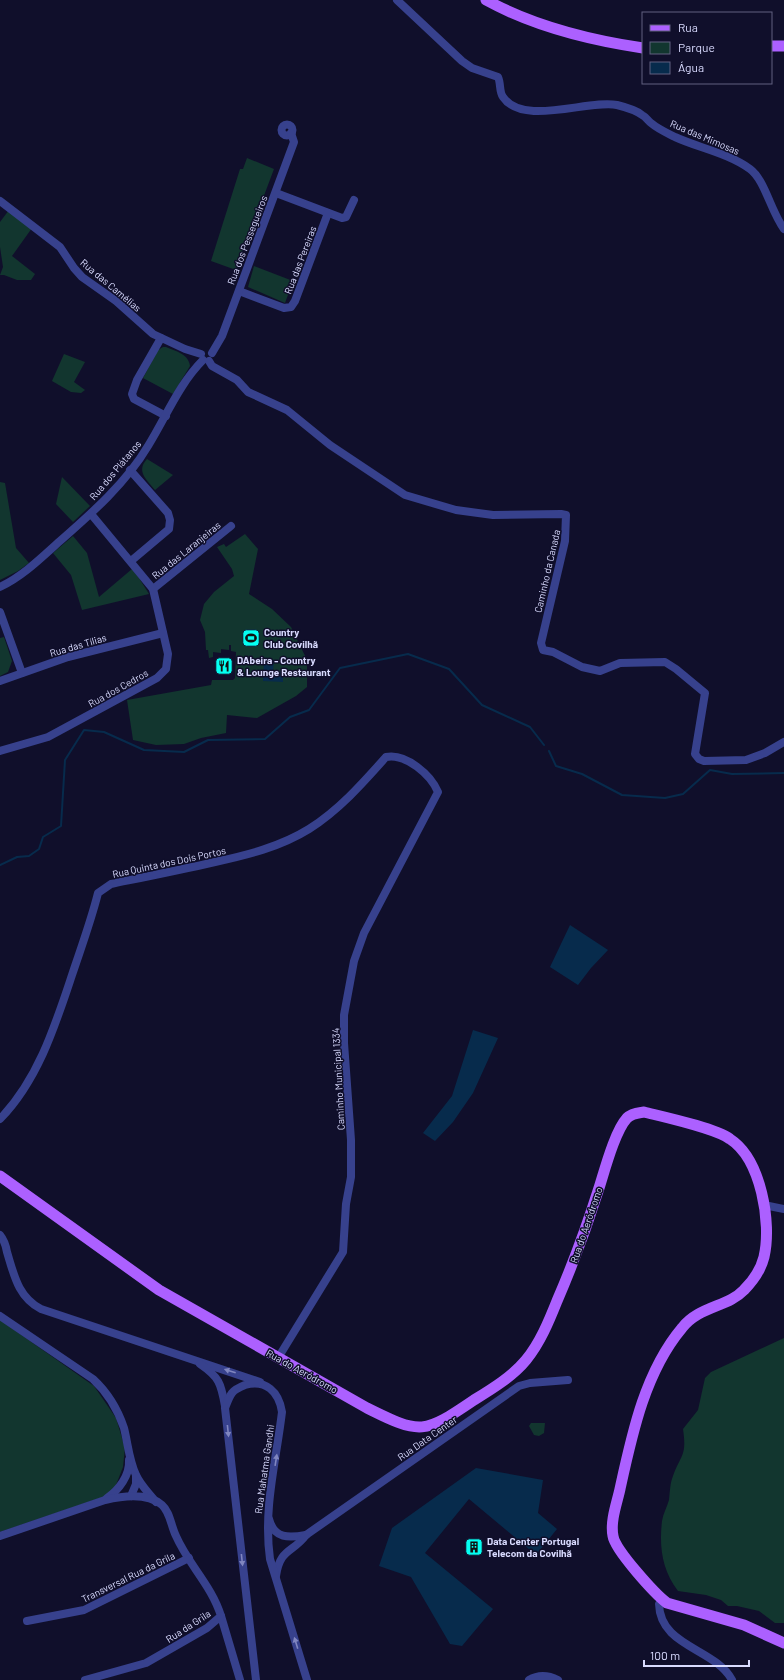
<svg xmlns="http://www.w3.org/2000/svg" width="784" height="1680" viewBox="0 0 784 1680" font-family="Barlow,sans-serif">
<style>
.green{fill:#12362f}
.water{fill:#072b4c}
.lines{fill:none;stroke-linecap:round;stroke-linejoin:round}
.stream{stroke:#072b4c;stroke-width:2}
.minor{stroke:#37418d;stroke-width:8}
.major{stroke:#ac60ff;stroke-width:11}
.oneway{fill:#8086c0}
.labels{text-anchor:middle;stroke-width:3;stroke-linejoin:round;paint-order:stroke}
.street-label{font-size:10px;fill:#d9dbff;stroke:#100f2b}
.poi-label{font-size:10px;font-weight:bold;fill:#d9dbff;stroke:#100f2b;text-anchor:start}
</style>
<rect width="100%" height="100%" fill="#100f2b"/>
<g class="green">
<path d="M 247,158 L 274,169 L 236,270 L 211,261 L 240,169 L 243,169 Z"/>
<path d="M 9,210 L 32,228 L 12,256 L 35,274 L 31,280 L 17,280 L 4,275 L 0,275 L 3,267 L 0,247 L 0,222 Z"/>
<path d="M 254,266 L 293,281 L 285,303 L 248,287 Z"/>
<path d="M 163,347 L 166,347 C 175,351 189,354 190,366 L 173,394 L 143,378 L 158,350 Z"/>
<path d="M 64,354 L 85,362 L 74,382 L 85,390 L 81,393 L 71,392 L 52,381 Z"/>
<path d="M 147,459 L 173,475 L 155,490 C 146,479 136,471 147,459 Z"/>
<path d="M 62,477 L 90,506 L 73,522 L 56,504 Z"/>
<path d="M 0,482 L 5,483 L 16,548 L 29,563 L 18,571 L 0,580 Z"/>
<path d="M 245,534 L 258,549 L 249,594 L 272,609 L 291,627 L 307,660 L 307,687 L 296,696 L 257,718 L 227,715 L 226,733 L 201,738 L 184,744 L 156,745 L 133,740 L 127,700 L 211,685 L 212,680 L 233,680 L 235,678 L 236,652 L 231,651 L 231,645 L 229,645 L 229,650 L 221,649 L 221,653 L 213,652 L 213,657 L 209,658 L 208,650 L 206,650 L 205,632 L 200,620 L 204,604 L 214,592 L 234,576 L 232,569 L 217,547 L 224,544 L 226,547 Z"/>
<path d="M 73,536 L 87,553 L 99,597 L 132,569 L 139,578 L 149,594 L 82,610 L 71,575 L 53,553 Z"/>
<path d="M 4,637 L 12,661 L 8,672 L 0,676 L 0,638 Z"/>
<path d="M 0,1320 L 94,1386 L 116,1418 L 125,1448 L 123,1467 L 116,1485 L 109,1495 L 0,1532 Z"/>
<path d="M 784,1338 L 784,1623 L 775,1623 L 759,1611 L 737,1606 L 728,1606 L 721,1600 L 706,1595 L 678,1591 C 662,1570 659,1547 662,1521 C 663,1514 667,1507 669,1500 C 670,1492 670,1483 673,1476 C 681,1454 687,1456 683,1429 L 698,1410 L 705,1378 L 711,1372 Z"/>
<path d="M 531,1423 L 545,1423 L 544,1433 L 539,1436 L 534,1435 L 529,1426 Z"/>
</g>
<g class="water">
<path d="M 264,660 L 274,660 L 273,671 L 283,672 L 283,682 L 263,681 Z"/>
<path d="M 570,925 L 608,950 L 591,968 L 578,985 L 550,967 Z"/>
<path d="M 473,1030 L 498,1038 L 473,1093 L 453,1122 L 435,1141 L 423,1133 L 452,1096 Z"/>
<path d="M 476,1468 L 543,1480 L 538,1513 L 557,1529 L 536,1555 L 469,1499 L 425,1553 L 493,1609 L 462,1646 L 450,1644 L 411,1577 L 379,1566 L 392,1528 Z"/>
</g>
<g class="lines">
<g class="stream">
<path d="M 549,751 L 556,766 L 582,774 L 622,795 L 665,798 L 683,794 L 710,770 L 732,774 L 784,773"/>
<path d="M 0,865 L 17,857 L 29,856 L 39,849 L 43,837 L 61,826 L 65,760 L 84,730 L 104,732 L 144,750 L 184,752 L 208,740 L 265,739 L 290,717 L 309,710 L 340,668 L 408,654 L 449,669 L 482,705 L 530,727 L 544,745"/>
</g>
<g class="minor">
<path d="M 397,0 L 462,61 L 472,68 L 498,77 C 501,83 499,92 503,97 C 523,127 589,99 617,105 C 625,107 636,110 642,115 C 646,117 648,121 651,123 C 658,129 667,133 675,137 C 699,148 728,153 750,169 C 765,180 771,212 784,229"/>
<circle cx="287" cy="130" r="5.5"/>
<path d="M 276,193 L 342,218 L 346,217 L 354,200"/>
<path d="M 0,201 L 60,247 L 74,268 L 82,277 L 116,301 L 153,334 L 185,349 L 201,354"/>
<path d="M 239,291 L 284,308 L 291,307 L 295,301 L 328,213"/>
<path d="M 161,338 L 137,380 L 132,394 L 134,399 L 166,416"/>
<path d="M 212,353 L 222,336 L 294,142 L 291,133"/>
<path d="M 209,361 L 212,366 L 237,380 L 248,392 L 287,410 L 330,445 L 405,495 L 456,510 L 493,515 L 561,514 L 566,515 L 565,541 L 541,643 L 543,650 L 553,652 L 582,667 L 600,671 L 620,663 L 665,662 L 676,669 L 705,693 L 695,754 L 699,759 L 704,761 L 746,760 L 765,753 L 784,742"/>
<path d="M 130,470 L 168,513 L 170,520 L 169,529 L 131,561"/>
<path d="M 0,587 C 23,576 41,558 60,541 C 92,513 126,483 148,446 C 166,417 179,384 203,360"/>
<path d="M 153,589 L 231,526"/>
<path d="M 0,612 L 22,673"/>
<path d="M 0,681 L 68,657 L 163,633"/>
<path d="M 0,751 L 48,737 L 157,678 L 166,669 L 168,654 L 153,589 L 91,514"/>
<path d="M 0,1119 C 38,1080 55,1026 72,975 C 81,948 91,921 98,893 L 111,884 C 145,877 180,870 215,862 C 247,855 280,847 309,829 C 339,810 362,784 386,757 C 406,753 431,775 438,792 L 364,933 L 354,961 L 344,1015 L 344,1043 L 351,1140 L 351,1177 L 346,1204 L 343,1252 L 278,1358"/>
<path d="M 764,1205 L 784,1209"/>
<path d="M 0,1235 C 4,1240 6,1246 7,1252 C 14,1275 18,1297 41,1309 L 260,1382"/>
<path d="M 0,1316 L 93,1379 C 107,1392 118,1410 124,1428 C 128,1444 129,1460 136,1475 C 141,1486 149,1493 156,1502"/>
<path d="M 200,1364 C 219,1377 221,1383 225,1406"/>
<path d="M 131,1496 L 136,1484 L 136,1476"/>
<path d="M 107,1498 C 119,1490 130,1475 129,1460"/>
<path d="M 269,1519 C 274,1539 289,1538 306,1535"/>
<path d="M 0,1536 L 105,1500 C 122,1496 147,1492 162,1505 C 170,1512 171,1526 176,1536 C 188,1564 212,1586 221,1616 L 207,1628 L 146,1663 L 85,1680"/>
<path d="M 276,1576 C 280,1548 293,1553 306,1535 L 519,1386 L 530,1383 L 568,1380"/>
<path d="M 663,1599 L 659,1604 C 660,1647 715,1648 732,1680"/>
<path d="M 221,1616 L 240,1680"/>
<path d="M 27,1621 L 84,1610 L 189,1558"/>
<path d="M 256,1680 L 225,1408 C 227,1403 229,1397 232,1393 C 235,1389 240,1387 245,1385 C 266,1379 279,1392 282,1412 C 276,1462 263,1509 270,1559 L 307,1680"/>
<path d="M 529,1680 C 539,1674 548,1675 558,1680"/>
</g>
<g class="major">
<path d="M 486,0 C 535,27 589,40 643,48"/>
<path d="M 771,46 L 784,46"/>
<path d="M 0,1176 L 159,1290 L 367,1408 C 421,1435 424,1434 474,1400 C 492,1389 513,1376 526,1360 C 540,1343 549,1321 557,1301 C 573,1264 587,1226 599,1188 C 605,1169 615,1131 627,1118 C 632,1113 638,1113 644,1112 C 664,1117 715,1128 730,1139 C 761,1159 772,1223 764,1257 C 761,1269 753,1281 744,1290 C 728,1307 699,1306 682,1328 C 645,1372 632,1434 620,1489 C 617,1503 610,1521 613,1536 C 615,1550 655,1594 667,1603 L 744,1625 L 784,1643"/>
</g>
</g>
<defs><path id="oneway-solid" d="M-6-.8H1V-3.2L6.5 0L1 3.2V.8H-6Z"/></defs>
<g class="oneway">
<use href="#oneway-solid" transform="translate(230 1371) rotate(-162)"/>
<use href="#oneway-solid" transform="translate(228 1431) rotate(84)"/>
<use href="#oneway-solid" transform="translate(276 1460) rotate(-81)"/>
<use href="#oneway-solid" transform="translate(242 1560) rotate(84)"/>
<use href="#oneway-solid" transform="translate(296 1643) rotate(-107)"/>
</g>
<defs>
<symbol id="stadium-square" viewBox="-11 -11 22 22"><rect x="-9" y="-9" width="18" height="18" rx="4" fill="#05fff2" stroke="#100f2b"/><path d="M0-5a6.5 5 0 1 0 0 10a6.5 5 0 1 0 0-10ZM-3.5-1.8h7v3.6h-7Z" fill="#111"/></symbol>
<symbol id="restaurant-square" viewBox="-11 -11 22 22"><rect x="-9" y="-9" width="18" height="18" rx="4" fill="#05fff2" stroke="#100f2b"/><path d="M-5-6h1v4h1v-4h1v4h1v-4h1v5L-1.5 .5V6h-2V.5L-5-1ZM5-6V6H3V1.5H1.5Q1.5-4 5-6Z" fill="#111"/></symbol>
<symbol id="building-square" viewBox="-11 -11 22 22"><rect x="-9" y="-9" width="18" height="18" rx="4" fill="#05fff2" stroke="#100f2b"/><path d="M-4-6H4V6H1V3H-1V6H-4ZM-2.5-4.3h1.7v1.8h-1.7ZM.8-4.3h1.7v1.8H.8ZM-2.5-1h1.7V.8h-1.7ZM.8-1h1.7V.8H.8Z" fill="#111"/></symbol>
</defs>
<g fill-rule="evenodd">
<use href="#stadium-square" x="241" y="628" width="20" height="20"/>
<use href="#restaurant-square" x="214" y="656" width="20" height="20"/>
<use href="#building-square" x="464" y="1537" width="20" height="20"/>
</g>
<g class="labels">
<g class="street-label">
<text transform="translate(705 137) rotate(23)" y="4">Rua das Mimosas</text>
<text transform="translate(247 240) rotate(-69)" y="4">Rua dos Pessegueiros</text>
<text transform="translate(300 260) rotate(-69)" y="4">Rua das Pereiras</text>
<text transform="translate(111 285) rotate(40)" y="4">Rua das Camélias</text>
<text transform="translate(115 470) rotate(-50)" y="4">Rua dos Plátanos</text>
<text transform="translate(186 550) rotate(-39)" y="4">Rua das Laranjeiras</text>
<text transform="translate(547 571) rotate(-77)" y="4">Caminho da Canada</text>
<text transform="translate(78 645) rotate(-16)" y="4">Rua das Tílias</text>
<text transform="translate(118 688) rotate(-29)" y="4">Rua dos Cedros</text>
<text transform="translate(169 862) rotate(-12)" y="4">Rua Quinta dos Dois Portos</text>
<text transform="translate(338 1079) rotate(-93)" y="4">Caminho Municipal 1334</text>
<text transform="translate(586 1225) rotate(-71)" y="4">Rua do Aeródromo</text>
<text transform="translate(302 1371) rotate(29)" y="4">Rua do Aeródromo</text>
<text transform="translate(427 1438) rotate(-35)" y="4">Rua Data Center</text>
<text transform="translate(264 1469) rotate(-82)" y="4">Rua Mahatma Gandhi</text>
<text transform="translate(128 1577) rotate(-26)" y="4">Transversal Rua da Grila</text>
<text transform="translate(188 1626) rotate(-33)" y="4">Rua da Grila</text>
</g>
<g class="poi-label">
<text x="264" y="636">Country<tspan x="264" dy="12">Club Covilhã</tspan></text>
<text x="237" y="664">DAbeira - Country<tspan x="237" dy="12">&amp; Lounge Restaurant</tspan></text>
<text x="487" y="1545">Data Center Portugal<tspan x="487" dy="12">Telecom da Covilhã</tspan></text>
</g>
</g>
<rect x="642" y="12" width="130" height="72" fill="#100f2b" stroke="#606180"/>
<rect x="650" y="25" width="20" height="6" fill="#ac60ff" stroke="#606180"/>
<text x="678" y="32" font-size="12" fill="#d9dbff">Rua</text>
<rect x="650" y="42" width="20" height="12" fill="#12362f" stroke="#606180"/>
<text x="678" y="52" font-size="12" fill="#d9dbff">Parque</text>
<rect x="650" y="62" width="20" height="12" fill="#072b4c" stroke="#606180"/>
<text x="678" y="72" font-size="12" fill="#d9dbff">Água</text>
<path d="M644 1660v6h105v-6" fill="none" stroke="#d9dbff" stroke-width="2"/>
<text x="650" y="1660" font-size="12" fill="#d9dbff" stroke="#100f2b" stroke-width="3" paint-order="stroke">100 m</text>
</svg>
